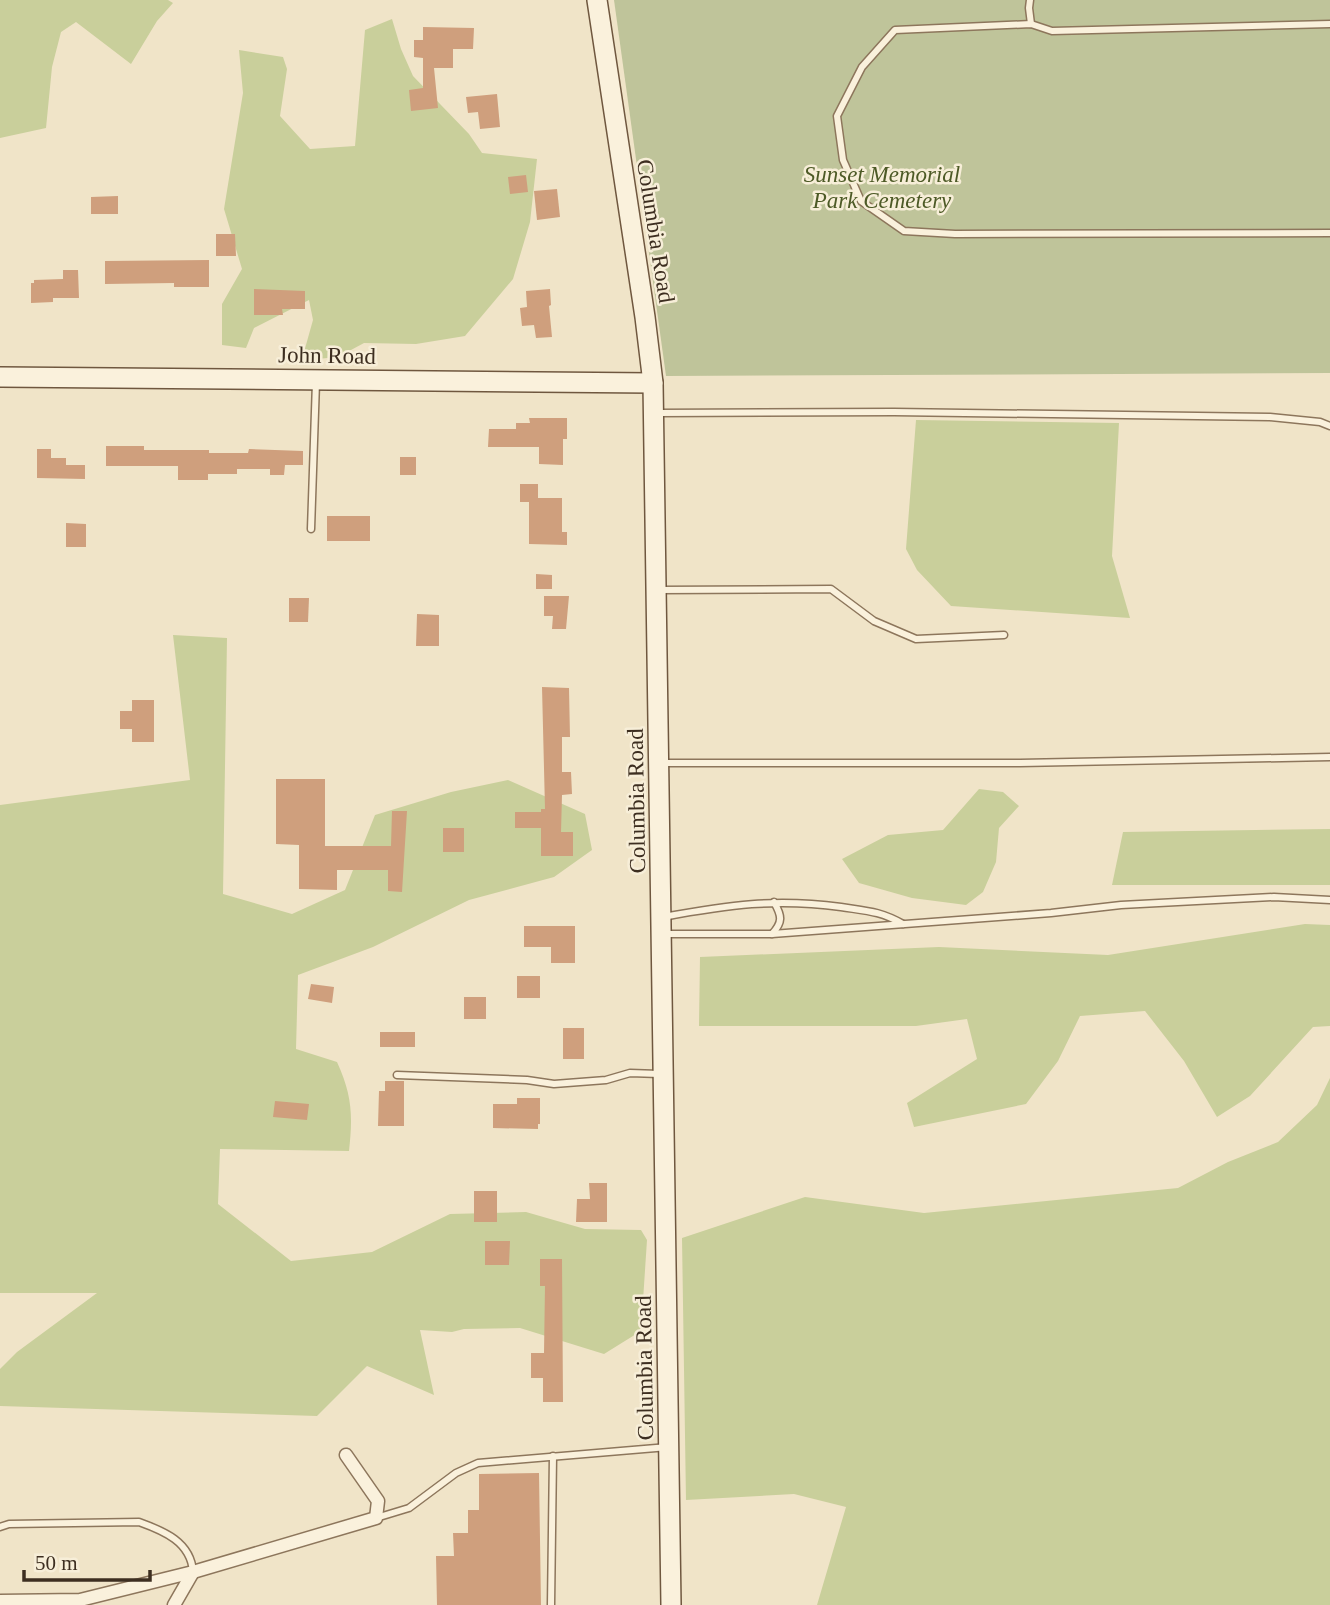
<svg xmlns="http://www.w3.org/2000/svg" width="1330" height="1605" viewBox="0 0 1330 1605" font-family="Georgia,serif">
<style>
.green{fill:#c9cf9b}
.cemetery{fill:#bfc49a}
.building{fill:#cf9f7d}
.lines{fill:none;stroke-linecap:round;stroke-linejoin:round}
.lane-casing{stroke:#8d765c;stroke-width:9}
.street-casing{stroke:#8d765c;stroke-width:15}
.secondary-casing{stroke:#6f573f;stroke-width:22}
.lane{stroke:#faf1dc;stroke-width:6}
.street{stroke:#faf1dc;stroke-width:12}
.secondary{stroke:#faf1dc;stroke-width:19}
.labels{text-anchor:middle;stroke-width:5;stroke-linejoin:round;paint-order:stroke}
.park-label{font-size:23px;font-style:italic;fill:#4d5a26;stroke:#f7eed8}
.street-label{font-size:23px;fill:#3d2e20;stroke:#f7eed8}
</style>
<rect width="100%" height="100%" fill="#f0e4c8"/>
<g class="green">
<path d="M 0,0 L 168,0 L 173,3 L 157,21 L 131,64 L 76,22 L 61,32 L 52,67 L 46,128 L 0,138 Z"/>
<path d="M 392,19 L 401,49 L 413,76 L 469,134 L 482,153 L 537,159 L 530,222 L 513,279 L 465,336 L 416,344 L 364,343 L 338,357 L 317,359 L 304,352 L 313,320 L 309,300 L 254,328 L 246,348 L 222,345 L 222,304 L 242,269 L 224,209 L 243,93 L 239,50 L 283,57 L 287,69 L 280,116 L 310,149 L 355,146 L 365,30 Z"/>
<path d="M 916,420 L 1119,423 L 1112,556 L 1130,618 L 951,606 L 917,570 L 906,549 Z"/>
<path d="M 173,635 L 227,638 L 223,894 L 292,914 L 345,890 L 375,815 L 451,792 L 508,780 L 585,814 L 592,850 L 554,877 L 469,900 L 373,947 L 298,975 L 296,1049 L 337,1062 C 352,1095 353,1115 349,1151 L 220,1149 L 218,1204 L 291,1261 L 372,1252 L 450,1214 L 526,1212 L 585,1229 L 641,1230 L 647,1240 L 641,1331 L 604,1354 L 520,1328 L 464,1329 L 452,1332 L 420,1330 L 434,1395 L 367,1366 L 317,1416 L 0,1406 L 0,1369 L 17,1352 L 97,1293 L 0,1293 L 0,805 L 190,780 Z"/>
<path d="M 979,789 L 1003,792 L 1019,806 L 999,828 L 996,862 L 983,892 L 966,905 L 912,898 L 859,883 L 842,859 L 888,835 L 943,830 Z"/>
<path d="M 1330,829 L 1330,885 L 1112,885 L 1123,832 Z"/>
<path d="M 1305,924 L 1330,925 L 1330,1026 L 1313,1027 L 1250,1096 L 1217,1117 L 1184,1061 L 1145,1011 L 1080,1016 L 1058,1061 L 1026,1104 L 914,1127 L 907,1103 L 977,1059 L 967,1019 L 916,1026 L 699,1026 L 700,957 L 939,947 L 1108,955 Z"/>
<path d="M 1330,1078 L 1330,1605 L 817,1605 L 846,1507 L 794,1494 L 686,1500 L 682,1238 L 805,1197 L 924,1213 L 1178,1188 L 1228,1162 L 1278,1142 L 1317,1105 Z"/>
</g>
<path class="cemetery" d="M 614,0 L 1330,0 L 1330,373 L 666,376 Z"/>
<g class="building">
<path d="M 423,27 L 474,28 L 473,49 L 453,49 L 453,68 L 434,68 L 438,108 L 411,111 L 409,90 L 423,88 L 423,58 L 414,57 L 414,40 L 423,40 Z"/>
<path d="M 497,94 L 500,127 L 480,129 L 478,112 L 468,113 L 466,97 Z"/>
<path d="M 526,175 L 528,192 L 510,194 L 508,177 Z"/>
<path d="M 557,189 L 560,217 L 537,220 L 534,191 Z"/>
<path d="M 118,196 L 118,214 L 91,214 L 91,197 Z"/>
<path d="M 216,234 L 235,234 L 236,256 L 216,256 Z"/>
<path d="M 209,260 L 209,287 L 174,287 L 174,283 L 105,284 L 105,261 Z"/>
<path d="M 63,270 L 78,270 L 79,298 L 53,298 L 53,302 L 31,303 L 31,283 L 34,283 L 34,280 L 63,279 Z"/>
<path d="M 254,289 L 305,291 L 305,309 L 282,309 L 283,315 L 254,315 Z"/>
<path d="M 550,289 L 551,305 L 549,306 L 552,337 L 536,338 L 534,325 L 522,326 L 520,308 L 527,307 L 526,291 Z"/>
<path d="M 529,418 L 567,418 L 567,439 L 563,439 L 563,465 L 539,464 L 539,447 L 488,447 L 489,429 L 516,429 L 516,423 L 530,423 Z"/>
<path d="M 106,446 L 144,446 L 144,450 L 209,450 L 209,453 L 248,453 L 249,449 L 303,451 L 303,465 L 285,465 L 284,475 L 270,475 L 270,469 L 237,469 L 237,474 L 208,474 L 208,480 L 178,480 L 178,466 L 106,466 Z"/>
<path d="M 37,449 L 51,449 L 51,458 L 66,458 L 66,465 L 85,465 L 85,479 L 37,478 Z"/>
<rect x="400" y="457" width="16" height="18"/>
<path d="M 520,484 L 538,484 L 538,498 L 562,498 L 562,532 L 567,532 L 567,545 L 529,544 L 529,502 L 520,502 Z"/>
<rect x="327" y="516" width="43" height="25"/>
<path d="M 66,523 L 86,524 L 86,547 L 66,547 Z"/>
<path d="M 536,574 L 552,575 L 552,589 L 536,589 Z"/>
<path d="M 544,596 L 569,596 L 566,629 L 552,629 L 553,616 L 544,616 Z"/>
<path d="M 289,598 L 309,598 L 308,622 L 289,622 Z"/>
<path d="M 417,614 L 439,615 L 439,646 L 416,646 Z"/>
<path d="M 542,687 L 569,688 L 570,737 L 562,737 L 562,772 L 571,772 L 572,794 L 562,795 L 561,832 L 573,832 L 573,856 L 541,856 L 541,828 L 515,828 L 515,812 L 541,812 L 541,809 L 545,809 Z"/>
<path d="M 132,700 L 154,700 L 154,742 L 132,742 L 132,729 L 120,729 L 120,711 L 132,711 Z"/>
<path d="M 276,779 L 325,779 L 325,846 L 391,846 L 392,811 L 407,811 L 402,892 L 388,891 L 388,870 L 337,870 L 337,890 L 299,889 L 299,845 L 276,844 Z"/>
<rect x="443" y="828" width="21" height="24"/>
<path d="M 524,926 L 575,926 L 575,963 L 551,963 L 551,947 L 524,947 Z"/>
<rect x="517" y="976" width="23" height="22"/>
<path d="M 311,984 L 334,987 L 332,1003 L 308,999 Z"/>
<rect x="464" y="997" width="22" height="22"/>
<rect x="563" y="1028" width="21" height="31"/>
<rect x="380" y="1032" width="35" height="15"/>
<path d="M 385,1081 L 404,1081 L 404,1126 L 378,1126 L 379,1091 L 385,1091 Z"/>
<path d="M 517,1098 L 540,1098 L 540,1124 L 538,1124 L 538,1129 L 493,1128 L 493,1104 L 517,1104 Z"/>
<path d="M 275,1101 L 309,1104 L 307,1120 L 273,1117 Z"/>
<path d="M 589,1183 L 607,1183 L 607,1222 L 576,1222 L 577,1199 L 590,1199 Z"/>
<rect x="474" y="1191" width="23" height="31"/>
<path d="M 485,1241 L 510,1241 L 509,1265 L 485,1265 Z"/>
<path d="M 540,1259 L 562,1259 L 563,1402 L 543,1402 L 543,1378 L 531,1378 L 531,1353 L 544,1353 L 545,1286 L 540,1286 Z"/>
<path d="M 539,1473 L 541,1605 L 437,1605 L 436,1556 L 454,1556 L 453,1533 L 468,1533 L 468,1510 L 479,1510 L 479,1474 Z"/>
</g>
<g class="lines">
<defs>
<g id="lane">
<path d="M 1030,0 L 1029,8 L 1031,24"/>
<path d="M 1330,24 L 1052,31 L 1031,24 L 895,30 L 862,67 L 837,116 L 843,160 L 861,201 L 904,231 L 955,234 L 1330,233"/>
<path d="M 658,413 L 894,412 L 1270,417 L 1320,422 L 1330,426"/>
<path d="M 311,529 L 316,382"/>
<path d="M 659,590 L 831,589 L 874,621 L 916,639 L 1004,635"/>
<path d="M 662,763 L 1020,763 L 1330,757"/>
<path d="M 663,917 C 728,905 775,898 841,907 C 867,911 880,911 903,924"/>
<path d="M 664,934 L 772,934 L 1051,913 L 1121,905 L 1274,897 L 1330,900"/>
<path d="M 772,934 C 783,922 782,916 774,902"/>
<path d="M 397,1075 L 527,1080 L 554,1084 L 606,1080 L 630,1073 L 659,1074"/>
<path d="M 376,1518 L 409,1508 L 456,1473 L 478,1463 L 668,1447"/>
<path d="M 0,1527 L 9,1524 L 139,1522 C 164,1531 191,1542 193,1572"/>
<path d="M 551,1605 L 553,1456"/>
</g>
<g id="street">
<path d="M 0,1601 L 80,1600 L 193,1572 L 376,1518 L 378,1501 L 346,1455"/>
<path d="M 174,1605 L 193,1572"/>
</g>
<g id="secondary">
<path d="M 597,0 L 645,317 L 653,383 L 671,1605"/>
<path d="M 0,377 L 653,383"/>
</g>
</defs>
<use href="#lane" class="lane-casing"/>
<use href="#street" class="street-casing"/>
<use href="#secondary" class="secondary-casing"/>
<use href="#lane" class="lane"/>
<use href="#street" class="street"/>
<use href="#secondary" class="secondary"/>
</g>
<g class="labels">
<g class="park-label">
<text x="882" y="182">Sunset Memorial<tspan x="882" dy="26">Park Cemetery</tspan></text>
</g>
<g class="street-label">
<text transform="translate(656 231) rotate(81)" y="8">Columbia Road</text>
<text transform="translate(327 355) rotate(1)" y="8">John Road</text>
<text transform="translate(636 801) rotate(-91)" y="8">Columbia Road</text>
<text transform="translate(644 1368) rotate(-91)" y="8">Columbia Road</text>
</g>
</g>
<path d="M24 1570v10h126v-10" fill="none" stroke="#3d2e20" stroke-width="3.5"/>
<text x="35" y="1570" font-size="21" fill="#3d2e20" stroke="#f7eed8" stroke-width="5" paint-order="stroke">50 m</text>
</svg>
